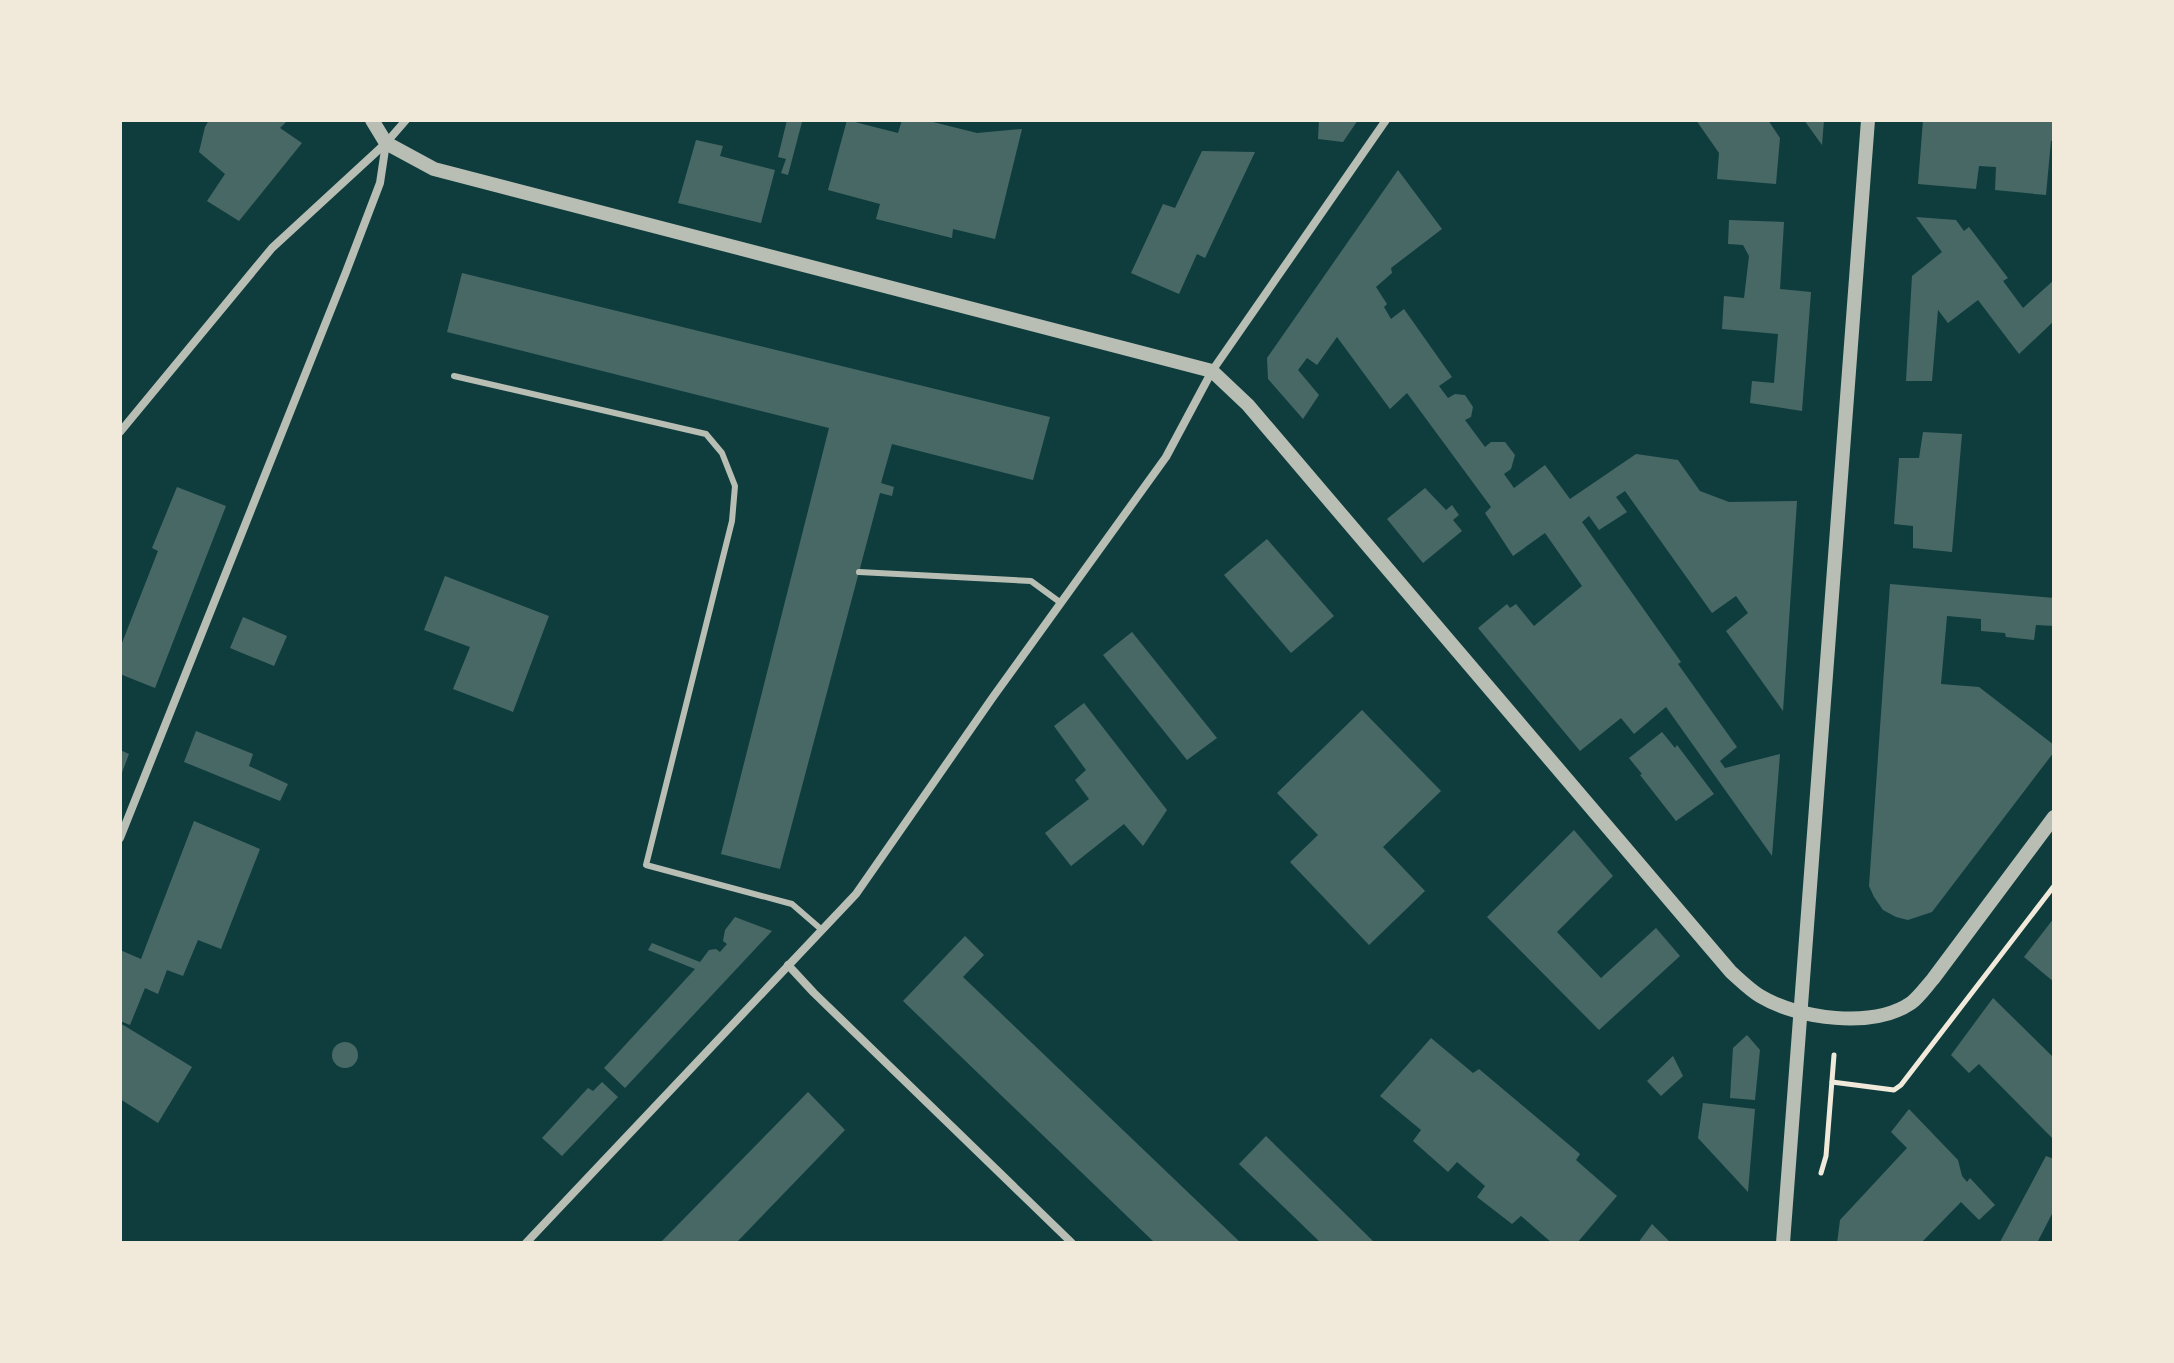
<svg xmlns="http://www.w3.org/2000/svg" width="2174" height="1363" viewBox="0 0 2174 1363" font-family="'PT Serif',serif">
<style>
.building{fill:#486865}
.lines{fill:none;stroke-linecap:round;stroke-linejoin:round}
.path{stroke:#f1e9da;stroke-width:5}
.service{stroke:#b8beb3;stroke-width:6}
.minor{stroke:#b8beb3;stroke-width:8}
.tertiary{stroke:#b8beb3;stroke-width:14}
</style>
<rect width="100%" height="100%" fill="#0f3d3e"/>
<g class="building">
<path d="M 209,120 L 288,120 L 280,128 L 302,143 L 239,221 L 207,201 L 225,174 L 199,152 L 205,127 Z"/>
<path d="M 787,120 L 802,122 L 788,175 L 781,173 L 786,159 L 778,157 Z"/>
<path d="M 847,120 L 898,133 L 902,120 L 925,120 L 977,133 L 1022,129 L 995,239 L 953,229 L 952,238 L 876,219 L 880,204 L 828,190 Z"/>
<path d="M 1319,120 L 1358,120 L 1343,142 L 1318,139 Z"/>
<path d="M 1696,120 L 1768,120 L 1780,138 L 1776,184 L 1717,179 L 1719,153 Z"/>
<path d="M 1804,120 L 1824,120 L 1822,145 Z"/>
<path d="M 1923,120 L 2054,120 L 2054,140 L 2051,141 L 2046,195 L 1995,190 L 1996,167 L 1979,166 L 1976,189 L 1918,184 Z"/>
<path d="M 696,140 L 723,146 L 720,156 L 775,170 L 761,223 L 678,203 Z"/>
<path d="M 1202,151 L 1255,152 L 1205,258 L 1197,254 L 1179,294 L 1131,273 L 1163,204 L 1175,208 Z"/>
<path d="M 1398,170 L 1442,229 L 1391,268 L 1392,273 L 1376,287 L 1387,304 L 1384,307 L 1391,319 L 1404,309 L 1452,377 L 1439,386 L 1448,398 L 1455,394 L 1465,395 L 1473,407 L 1471,417 L 1465,420 L 1485,447 L 1491,442 L 1505,442 L 1515,455 L 1511,469 L 1504,474 L 1514,488 L 1545,465 L 1570,499 L 1636,454 L 1678,460 L 1700,491 L 1729,502 L 1797,501 L 1783,711 L 1726,631 L 1748,613 L 1736,596 L 1712,613 L 1625,491 L 1616,497 L 1627,512 L 1599,530 L 1589,516 L 1582,522 L 1681,662 L 1678,664 L 1737,747 L 1720,761 L 1725,768 L 1780,754 L 1772,856 L 1666,707 L 1634,734 L 1621,718 L 1580,751 L 1478,628 L 1507,604 L 1510,608 L 1516,604 L 1534,626 L 1582,586 L 1545,533 L 1513,556 L 1485,513 L 1491,507 L 1407,393 L 1390,409 L 1337,337 L 1317,365 L 1307,358 L 1298,370 L 1319,395 L 1303,419 L 1268,379 L 1267,358 Z"/>
<path d="M 1916,217 L 1956,220 L 1964,231 L 1969,227 L 2008,278 L 2003,281 L 2023,308 L 2054,280 L 2054,321 L 2019,354 L 1978,300 L 1948,323 L 1938,310 L 1932,381 L 1906,381 L 1912,276 L 1942,252 Z"/>
<path d="M 1729,220 L 1784,222 L 1780,289 L 1811,292 L 1802,411 L 1750,403 L 1752,381 L 1774,383 L 1778,334 L 1722,329 L 1724,296 L 1744,298 L 1749,256 L 1743,245 L 1728,244 Z"/>
<path d="M 462,273 L 1050,417 L 1033,480 L 892,444 L 881,483 L 894,487 L 892,496 L 880,493 L 780,869 L 721,854 L 829,428 L 447,332 Z"/>
<path d="M 1923,432 L 1962,434 L 1952,552 L 1913,548 L 1913,526 L 1894,524 L 1899,458 L 1919,458 Z"/>
<path d="M 177,487 L 226,506 L 155,688 L 120,674 L 120,648 L 158,551 L 152,548 Z"/>
<path d="M 1425,488 L 1446,510 L 1452,505 L 1459,515 L 1453,520 L 1462,531 L 1423,563 L 1387,519 Z"/>
<path d="M 1267,539 L 1334,616 L 1291,653 L 1224,575 Z"/>
<path d="M 445,576 L 549,616 L 513,712 L 453,689 L 470,647 L 424,630 Z"/>
<path d="M 1890,584 L 2054,598 L 2054,626 L 2036,625 L 2034,640 L 2006,637 L 2005,633 L 1981,631 L 1981,619 L 1947,616 L 1941,684 L 1979,687 L 2054,745 L 2054,752 L 1932,912 L 1908,920 L 1896,917 L 1883,910 L 1874,897 L 1869,886 Z"/>
<path d="M 243,617 L 287,636 L 274,666 L 230,648 Z"/>
<path d="M 1132,632 L 1217,738 L 1187,760 L 1103,655 Z"/>
<path d="M 1084,703 L 1167,810 L 1143,846 L 1124,824 L 1071,866 L 1045,833 L 1089,799 L 1075,780 L 1086,770 L 1054,726 Z"/>
<path d="M 1362,710 L 1441,791 L 1383,847 L 1425,891 L 1369,945 L 1290,862 L 1318,835 L 1277,793 Z"/>
<path d="M 196,731 L 253,754 L 249,766 L 288,784 L 280,801 L 184,762 Z"/>
<path d="M 1662,732 L 1675,748 L 1677,745 L 1714,794 L 1676,821 L 1640,775 L 1642,774 L 1629,758 Z"/>
<path d="M 120,750 L 129,754 L 120,778 Z"/>
<path d="M 194,821 L 260,849 L 221,949 L 198,940 L 183,976 L 167,970 L 158,994 L 145,988 L 130,1025 L 120,1021 L 120,950 L 141,959 Z"/>
<path d="M 1574,830 L 1613,876 L 1557,932 L 1601,978 L 1656,928 L 1680,956 L 1599,1030 L 1487,917 Z"/>
<path d="M 735,917 L 772,931 L 625,1088 L 604,1068 L 695,969 L 648,950 L 652,943 L 700,962 L 709,950 L 716,949 L 720,952 L 727,944 L 723,941 L 725,930 Z"/>
<path d="M 2054,918 L 2054,982 L 2024,957 Z"/>
<path d="M 965,936 L 984,955 L 963,977 L 1241,1243 L 1155,1243 L 903,1001 Z"/>
<path d="M 1993,998 L 2054,1058 L 2054,1140 L 1979,1064 L 1969,1073 L 1951,1055 Z"/>
<path d="M 120,1023 L 192,1067 L 158,1123 L 120,1099 Z"/>
<path d="M 1747,1035 L 1760,1050 L 1755,1100 L 1730,1098 L 1733,1048 Z"/>
<path d="M 1431,1038 L 1473,1073 L 1479,1069 L 1580,1154 L 1576,1160 L 1617,1196 L 1577,1243 L 1552,1243 L 1521,1216 L 1512,1224 L 1477,1197 L 1485,1186 L 1457,1162 L 1448,1172 L 1413,1141 L 1421,1130 L 1380,1096 Z"/>
<circle cx="345" cy="1055" r="13"/>
<path d="M 1673,1056 L 1683,1076 L 1661,1096 L 1647,1081 Z"/>
<path d="M 602,1082 L 618,1097 L 562,1156 L 542,1138 L 588,1088 L 593,1091 Z"/>
<path d="M 808,1092 L 845,1130 L 736,1243 L 660,1243 Z"/>
<path d="M 1703,1103 L 1755,1109 L 1748,1192 L 1698,1138 Z"/>
<path d="M 1909,1109 L 1958,1160 L 1962,1176 L 1967,1182 L 1970,1178 L 1995,1205 L 1979,1220 L 1961,1202 L 1921,1243 L 1837,1243 L 1840,1220 L 1907,1148 L 1891,1132 Z"/>
<path d="M 1266,1136 L 1375,1243 L 1321,1243 L 1239,1164 Z"/>
<path d="M 2046,1156 L 2054,1159 L 2054,1210 L 2037,1243 L 2001,1243 L 2000,1242 Z"/>
<path d="M 1652,1224 L 1671,1243 L 1638,1243 Z"/>
</g>
<g class="lines">
<g class="path">
<path d="M 1832,1082 L 1894,1090 L 1901,1085 L 2054,886"/>
<path d="M 1821,1173 L 1826,1156 L 1834,1055"/>
</g>
<g class="service">
<path d="M 454,376 L 706,434 L 722,453 L 735,486 L 732,521 L 646,865 L 792,904 L 822,930"/>
<path d="M 859,572 L 1031,581 L 1061,603"/>
</g>
<g class="minor">
<path d="M 120,432 L 272,248 L 386,143 L 406,120"/>
<path d="M 120,838 L 346,272 L 380,183 L 386,143"/>
<path d="M 788,965 L 814,993 L 1072,1243"/>
<path d="M 526,1243 L 856,894 L 993,697 L 1166,457 L 1212,371 L 1386,120"/>
</g>
<g class="tertiary">
<path d="M 372,120 L 386,143 L 434,169 L 1212,371 L 1248,405 L 1731,972 C 1740,980 1750,990 1760,996 C 1798,1019 1873,1029 1911,1003 C 1919,997 1926,987 1933,979 L 2054,817"/>
<path d="M 1783,1243 L 1868,120"/>
</g>
</g>
<rect width="2174" height="1363" fill="none" stroke="#f1e9da" stroke-width="244"/>
</svg>
